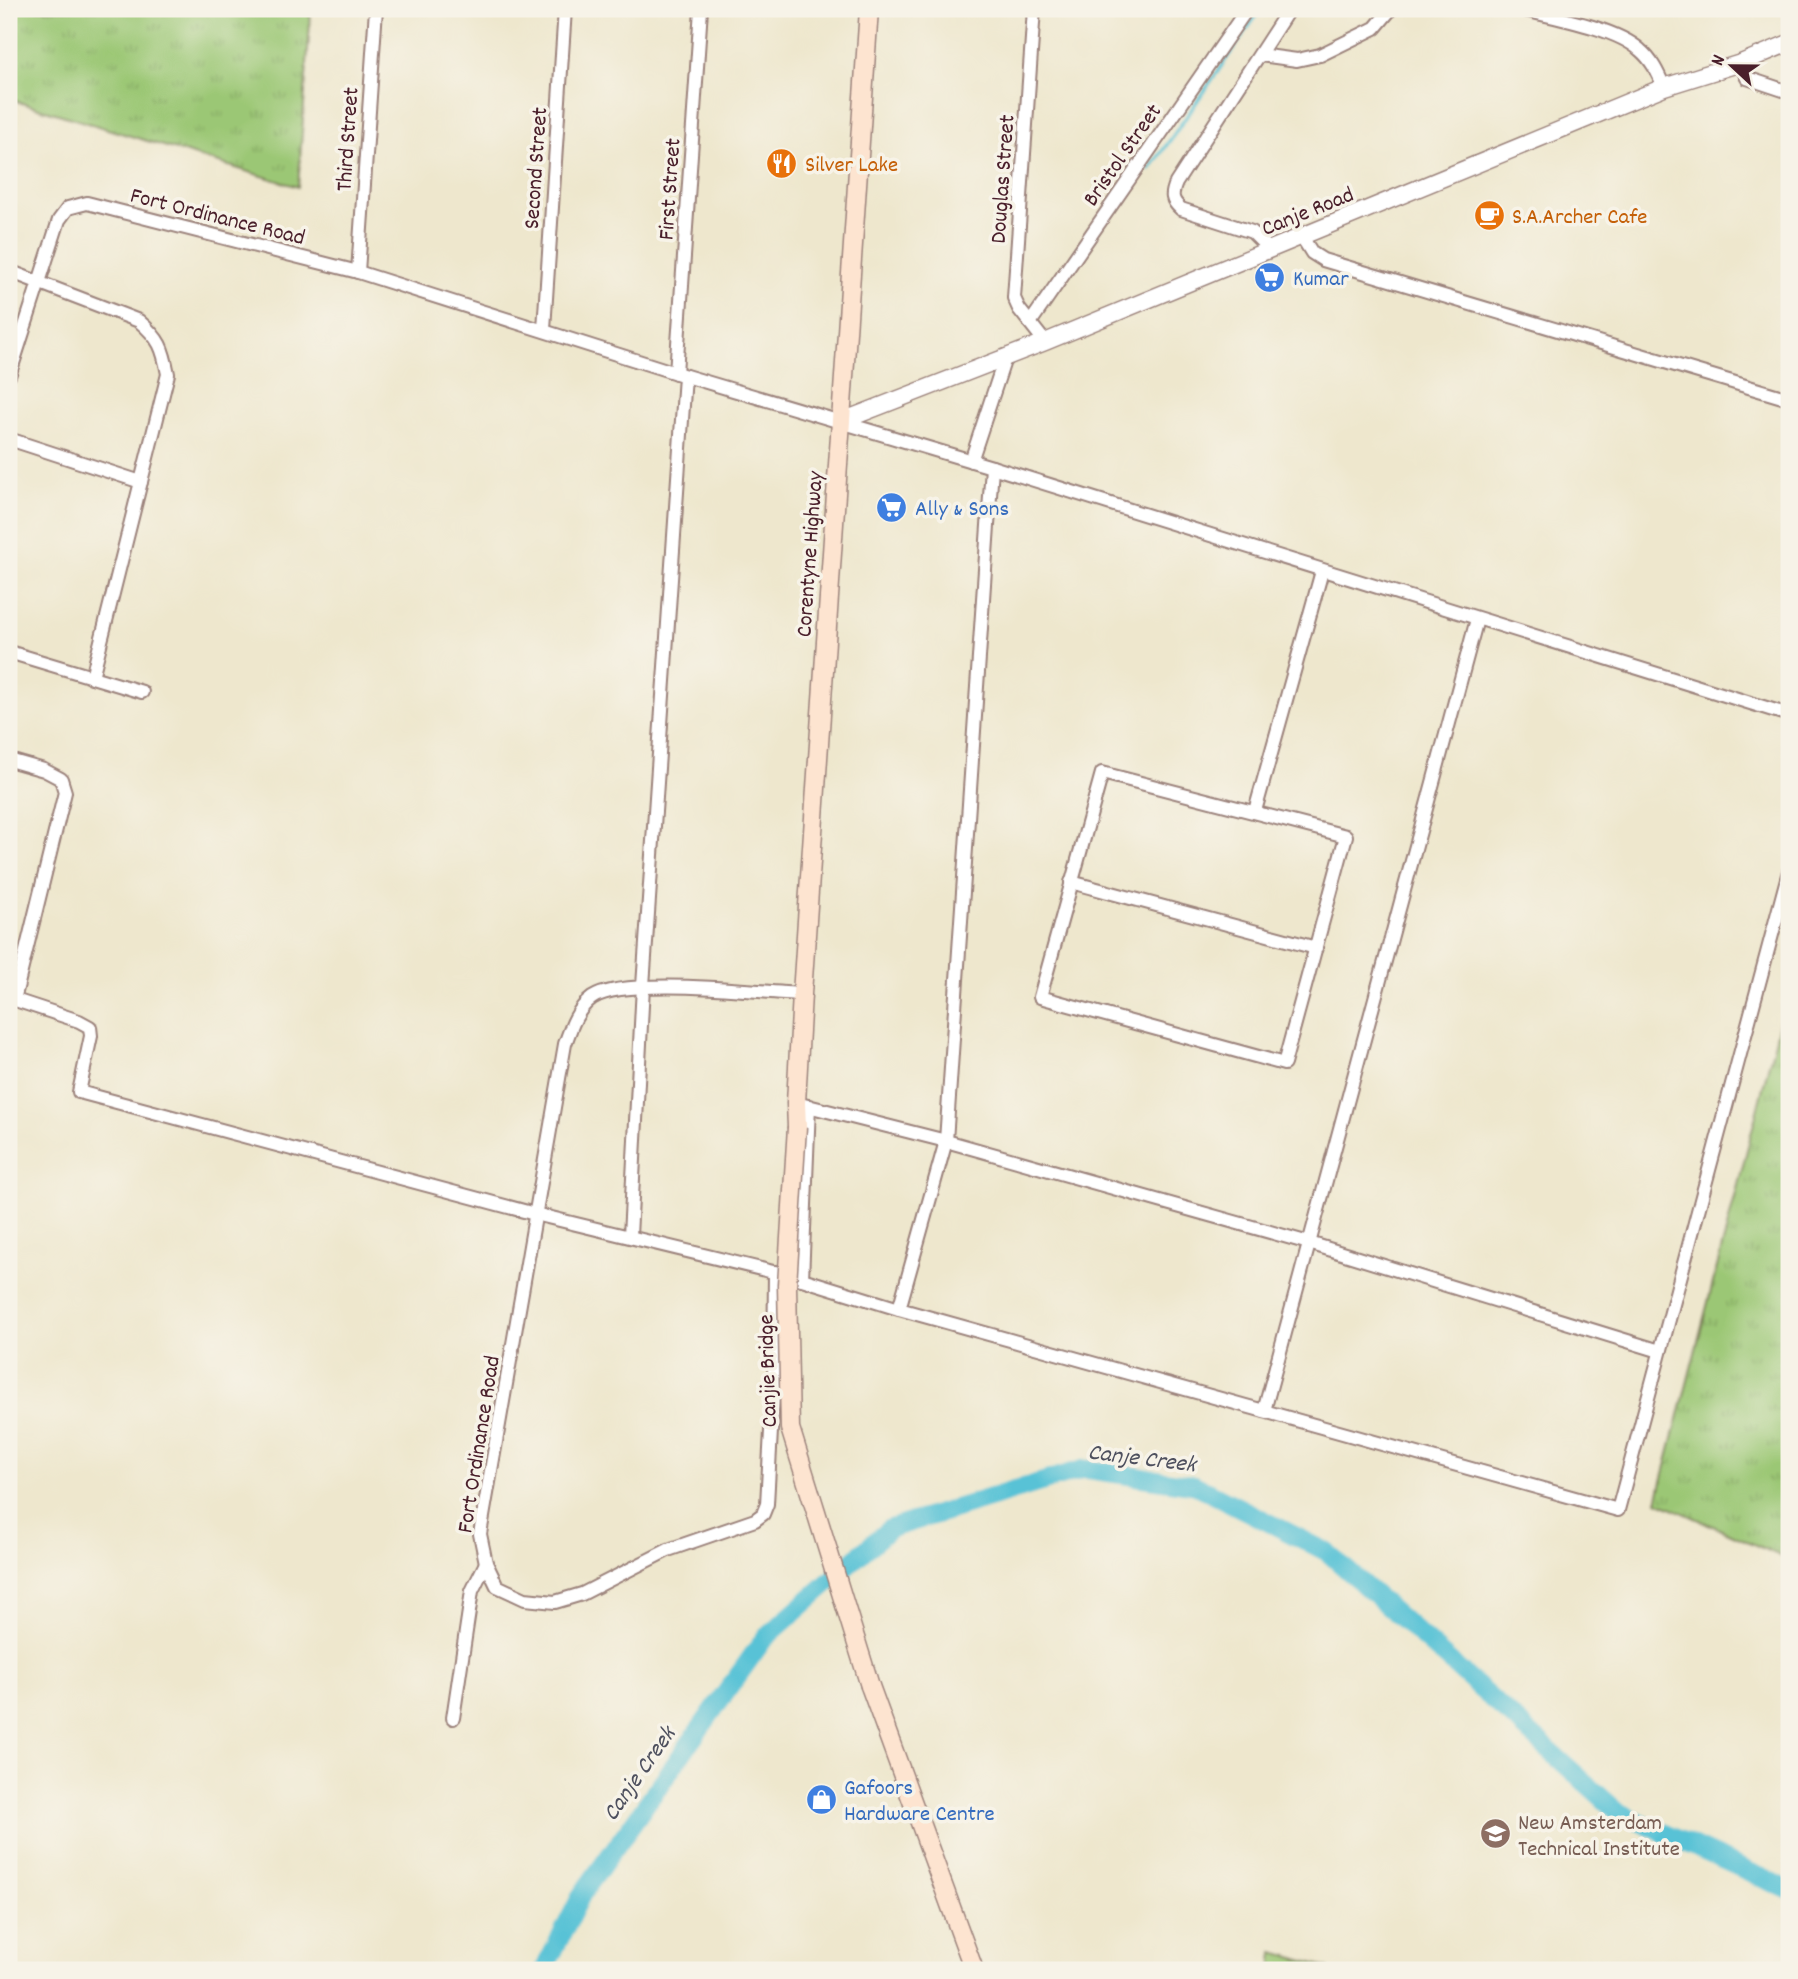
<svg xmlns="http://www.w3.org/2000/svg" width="1798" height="1979" viewBox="0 0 1798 1979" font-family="Dekko,sans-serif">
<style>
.grass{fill:url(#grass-tufts);stroke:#727350;stroke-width:2}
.pitch{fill:#9bc775;stroke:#727350;stroke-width:2}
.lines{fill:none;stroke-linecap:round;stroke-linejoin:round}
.stream{stroke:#59c2d6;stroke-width:3.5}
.river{stroke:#59c2d6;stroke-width:19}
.minor-casing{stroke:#9c837c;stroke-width:16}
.tertiary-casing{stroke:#9c837c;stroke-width:19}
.secondary-casing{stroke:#9c837c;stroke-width:21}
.minor{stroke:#fff;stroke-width:12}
.tertiary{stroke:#fff;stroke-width:16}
.secondary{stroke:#fde4d0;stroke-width:18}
.secondary-bridge-casing{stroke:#9c837c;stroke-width:21;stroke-linecap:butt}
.secondary-bridge{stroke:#fde4d0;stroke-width:18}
.labels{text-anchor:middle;stroke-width:7;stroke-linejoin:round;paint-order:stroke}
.street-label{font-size:23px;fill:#4a1f2b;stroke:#f7f3e8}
.food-label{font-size:23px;fill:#c56008;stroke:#f7f3e8;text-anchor:start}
.shop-label{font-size:23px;fill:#366cbe;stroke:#f7f3e8;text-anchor:start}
.education-label{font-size:23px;fill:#785e54;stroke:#f7f3e8;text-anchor:start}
.water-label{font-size:24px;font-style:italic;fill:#4e505e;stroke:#f7f3e8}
</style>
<defs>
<pattern id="grass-tufts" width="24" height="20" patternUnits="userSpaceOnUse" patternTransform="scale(1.75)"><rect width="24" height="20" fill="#9bc775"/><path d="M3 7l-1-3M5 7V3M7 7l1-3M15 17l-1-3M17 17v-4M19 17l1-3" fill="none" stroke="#87aa65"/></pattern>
</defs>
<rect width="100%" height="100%" fill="#f7f3e8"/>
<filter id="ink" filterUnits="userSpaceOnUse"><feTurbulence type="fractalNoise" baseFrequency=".0143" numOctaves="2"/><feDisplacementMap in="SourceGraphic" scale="14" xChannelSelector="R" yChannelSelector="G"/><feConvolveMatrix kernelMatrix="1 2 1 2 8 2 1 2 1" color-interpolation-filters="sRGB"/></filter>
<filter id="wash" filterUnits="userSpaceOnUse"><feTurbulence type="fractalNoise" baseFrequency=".00686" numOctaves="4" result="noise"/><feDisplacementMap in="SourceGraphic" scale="28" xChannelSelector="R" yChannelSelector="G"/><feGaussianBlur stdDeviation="1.57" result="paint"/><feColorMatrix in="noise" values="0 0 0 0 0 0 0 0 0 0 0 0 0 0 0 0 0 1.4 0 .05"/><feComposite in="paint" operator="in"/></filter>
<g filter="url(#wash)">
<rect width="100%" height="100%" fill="#eee7cd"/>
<g class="grass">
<path d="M 9,9 L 311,9 L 298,187 L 9,99 Z"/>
<path d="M 1789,986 L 1789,1560 L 1657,1501 Z"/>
</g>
<path class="pitch" d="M 1274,1952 L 1329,1968 L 1329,1970 L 1272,1970 Z"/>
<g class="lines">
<path class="stream" d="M 1150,169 L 1261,9"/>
<path class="river" d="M 544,1970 L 582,1894 L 764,1639 L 889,1529 L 1084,1469 L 1195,1485 L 1327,1552 L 1618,1812 L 1789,1890"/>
</g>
</g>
<g filter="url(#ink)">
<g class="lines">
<defs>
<g id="minor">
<path d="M 1034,9 L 1014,298 L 1019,309 L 1045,342"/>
<path d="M 1520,9 C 1553,17 1616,28 1640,50 C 1652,60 1658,73 1664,87"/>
<path d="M 1260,55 L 1297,60 L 1320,55 L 1375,28 L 1391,9"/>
<path d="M 1741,63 L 1747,78 L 1789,92"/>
<path d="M 1302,237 L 1312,253 L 1323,260 L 1789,399"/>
<path d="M 1270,250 L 1252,232 L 1181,209 C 1171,200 1171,195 1176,183 L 1289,9"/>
<path d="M 9,271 L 139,321 C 160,339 163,348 168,374 L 92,677"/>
<path d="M 358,272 L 376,9"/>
<path d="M 1030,323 L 1247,9"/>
<path d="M 544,329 L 565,9"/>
<path d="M 676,373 L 701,9"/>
<path d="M 9,376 L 59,220 L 68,208 L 87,203 L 358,272 L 676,373 L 992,467 L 1789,715"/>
<path d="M 9,439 L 141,482"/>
<path d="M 971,461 L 1005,358"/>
<path d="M 9,652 L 142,692"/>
<path d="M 9,760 L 44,770 L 61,779 L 65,792 L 14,1000"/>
<path d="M 1102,773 L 1346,836 L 1284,1064 L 1040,997 Z"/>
<path d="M 1255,811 L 1322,571"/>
<path d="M 1071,882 L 1316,948"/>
<path d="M 9,998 L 79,1021 L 90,1027 L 91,1036 L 79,1092 L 535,1214 L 802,1279 L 899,1309 L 1618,1510 L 1789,871"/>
<path d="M 796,1103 L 946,1141 L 1309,1243 L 1660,1351"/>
<path d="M 630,1236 L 643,986 L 685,376"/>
<path d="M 775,1272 L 774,1376 L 767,1504 L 763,1514 L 755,1520 L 668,1550 L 582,1594 L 555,1602 L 525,1599 L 497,1586 L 486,1563 L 480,1534 L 565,1044 C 571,1027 577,1009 592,998 C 625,976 758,992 802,994"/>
<path d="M 802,1279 L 809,1106"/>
<path d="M 899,1309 L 946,1141 L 992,467"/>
<path d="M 1264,1411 L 1477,619"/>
<path d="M 453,1718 L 472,1591 L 486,1563"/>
</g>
<path id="tertiary" d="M 842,421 L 1045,342 L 1664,87 L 1741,63 L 1789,43"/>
<g id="secondary">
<path d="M 797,1127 L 796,1103 L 802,994 L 869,9"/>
<path d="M 870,1686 L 974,1970"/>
</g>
</defs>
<use href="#minor" class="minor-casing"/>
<use href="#tertiary" class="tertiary-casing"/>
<use href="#secondary" class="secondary-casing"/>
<use href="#minor" class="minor"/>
<use href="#tertiary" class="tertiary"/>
<use href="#secondary" class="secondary"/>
<defs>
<path id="secondary-bridge" d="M 797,1127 L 787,1285 L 790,1428 L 870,1686"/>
</defs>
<use href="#secondary-bridge" class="secondary-bridge-casing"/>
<use href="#secondary-bridge" class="secondary-bridge"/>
</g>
</g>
<defs>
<symbol id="restaurant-disc" viewBox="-11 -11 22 22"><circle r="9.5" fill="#e8710a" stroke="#f7f3e8"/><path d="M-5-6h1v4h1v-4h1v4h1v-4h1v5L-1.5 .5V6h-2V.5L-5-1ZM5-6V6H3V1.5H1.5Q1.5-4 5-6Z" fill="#fff"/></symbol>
<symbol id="cafe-disc" viewBox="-11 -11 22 22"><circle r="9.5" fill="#e8710a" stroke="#f7f3e8"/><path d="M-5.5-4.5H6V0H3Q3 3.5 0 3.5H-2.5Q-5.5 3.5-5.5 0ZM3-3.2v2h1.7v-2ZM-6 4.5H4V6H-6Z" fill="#fff"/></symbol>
<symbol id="supermarket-disc" viewBox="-11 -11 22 22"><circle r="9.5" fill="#3f7fe0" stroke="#f7f3e8"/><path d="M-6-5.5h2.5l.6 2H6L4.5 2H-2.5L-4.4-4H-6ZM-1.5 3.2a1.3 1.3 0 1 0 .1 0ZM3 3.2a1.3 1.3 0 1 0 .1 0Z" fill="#fff"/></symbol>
<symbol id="shop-disc" viewBox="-11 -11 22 22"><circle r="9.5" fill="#3f7fe0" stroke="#f7f3e8"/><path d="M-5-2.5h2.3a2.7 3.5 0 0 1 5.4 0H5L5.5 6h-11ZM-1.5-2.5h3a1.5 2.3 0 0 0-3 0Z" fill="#fff"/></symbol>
<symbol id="university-disc" viewBox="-11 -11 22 22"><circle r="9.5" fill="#8d6e63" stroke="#f7f3e8"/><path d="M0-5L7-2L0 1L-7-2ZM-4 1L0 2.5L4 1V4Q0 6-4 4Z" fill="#fff"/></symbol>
</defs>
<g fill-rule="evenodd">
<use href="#restaurant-disc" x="764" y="146" width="35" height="35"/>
<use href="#cafe-disc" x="1472" y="198" width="35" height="35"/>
<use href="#supermarket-disc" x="1252" y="260" width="35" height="35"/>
<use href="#supermarket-disc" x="874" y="490" width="35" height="35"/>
<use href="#shop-disc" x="804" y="1782" width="35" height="35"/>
<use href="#university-disc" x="1478" y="1816" width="35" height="35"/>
</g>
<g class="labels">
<g class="street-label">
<text transform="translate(346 139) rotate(-86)" y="8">Third Street</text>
<text transform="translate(1121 154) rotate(-55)" y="8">Bristol Street</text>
<text transform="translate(534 168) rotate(-86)" y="8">Second Street</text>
<text transform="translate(1001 179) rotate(-86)" y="8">Douglas Street</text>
<text transform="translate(668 189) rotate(-86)" y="8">First Street</text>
<text transform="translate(1307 210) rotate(-22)" y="8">Canje Road</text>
<text transform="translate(218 215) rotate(14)" y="8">Fort Ordinance Road</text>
<text transform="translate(808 554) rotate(-86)" y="8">Corentyne Highway</text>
<text transform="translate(766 1371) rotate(-92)" y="8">Canjie Bridge</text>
<text transform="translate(477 1444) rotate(-81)" y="8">Fort Ordinance Road</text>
</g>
<g class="food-label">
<text x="805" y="171">Silver Lake</text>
<text x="1512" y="223">S.A.Archer Cafe</text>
</g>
<g class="shop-label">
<text x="1293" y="285">Kumar</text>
<text x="915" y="515">Ally &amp; Sons</text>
<text x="844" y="1794">Gafoors<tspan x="844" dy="26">Hardware Centre</tspan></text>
</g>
<g class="education-label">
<text x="1518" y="1829">New Amsterdam<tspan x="1518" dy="26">Technical Institute</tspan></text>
</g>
<g class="water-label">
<text transform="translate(1142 1457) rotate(7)" y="8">Canje Creek</text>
<text transform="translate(638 1773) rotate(-55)" y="8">Canje Creek</text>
</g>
</g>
<rect width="1798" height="1979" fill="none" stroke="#f7f3e8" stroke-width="35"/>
<g transform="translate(1732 66) rotate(292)" stroke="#f7f3e8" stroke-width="5" paint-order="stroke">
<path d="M0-5L12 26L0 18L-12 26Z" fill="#4a1f2b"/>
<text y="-10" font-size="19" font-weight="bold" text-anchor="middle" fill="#4a1f2b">N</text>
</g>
</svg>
